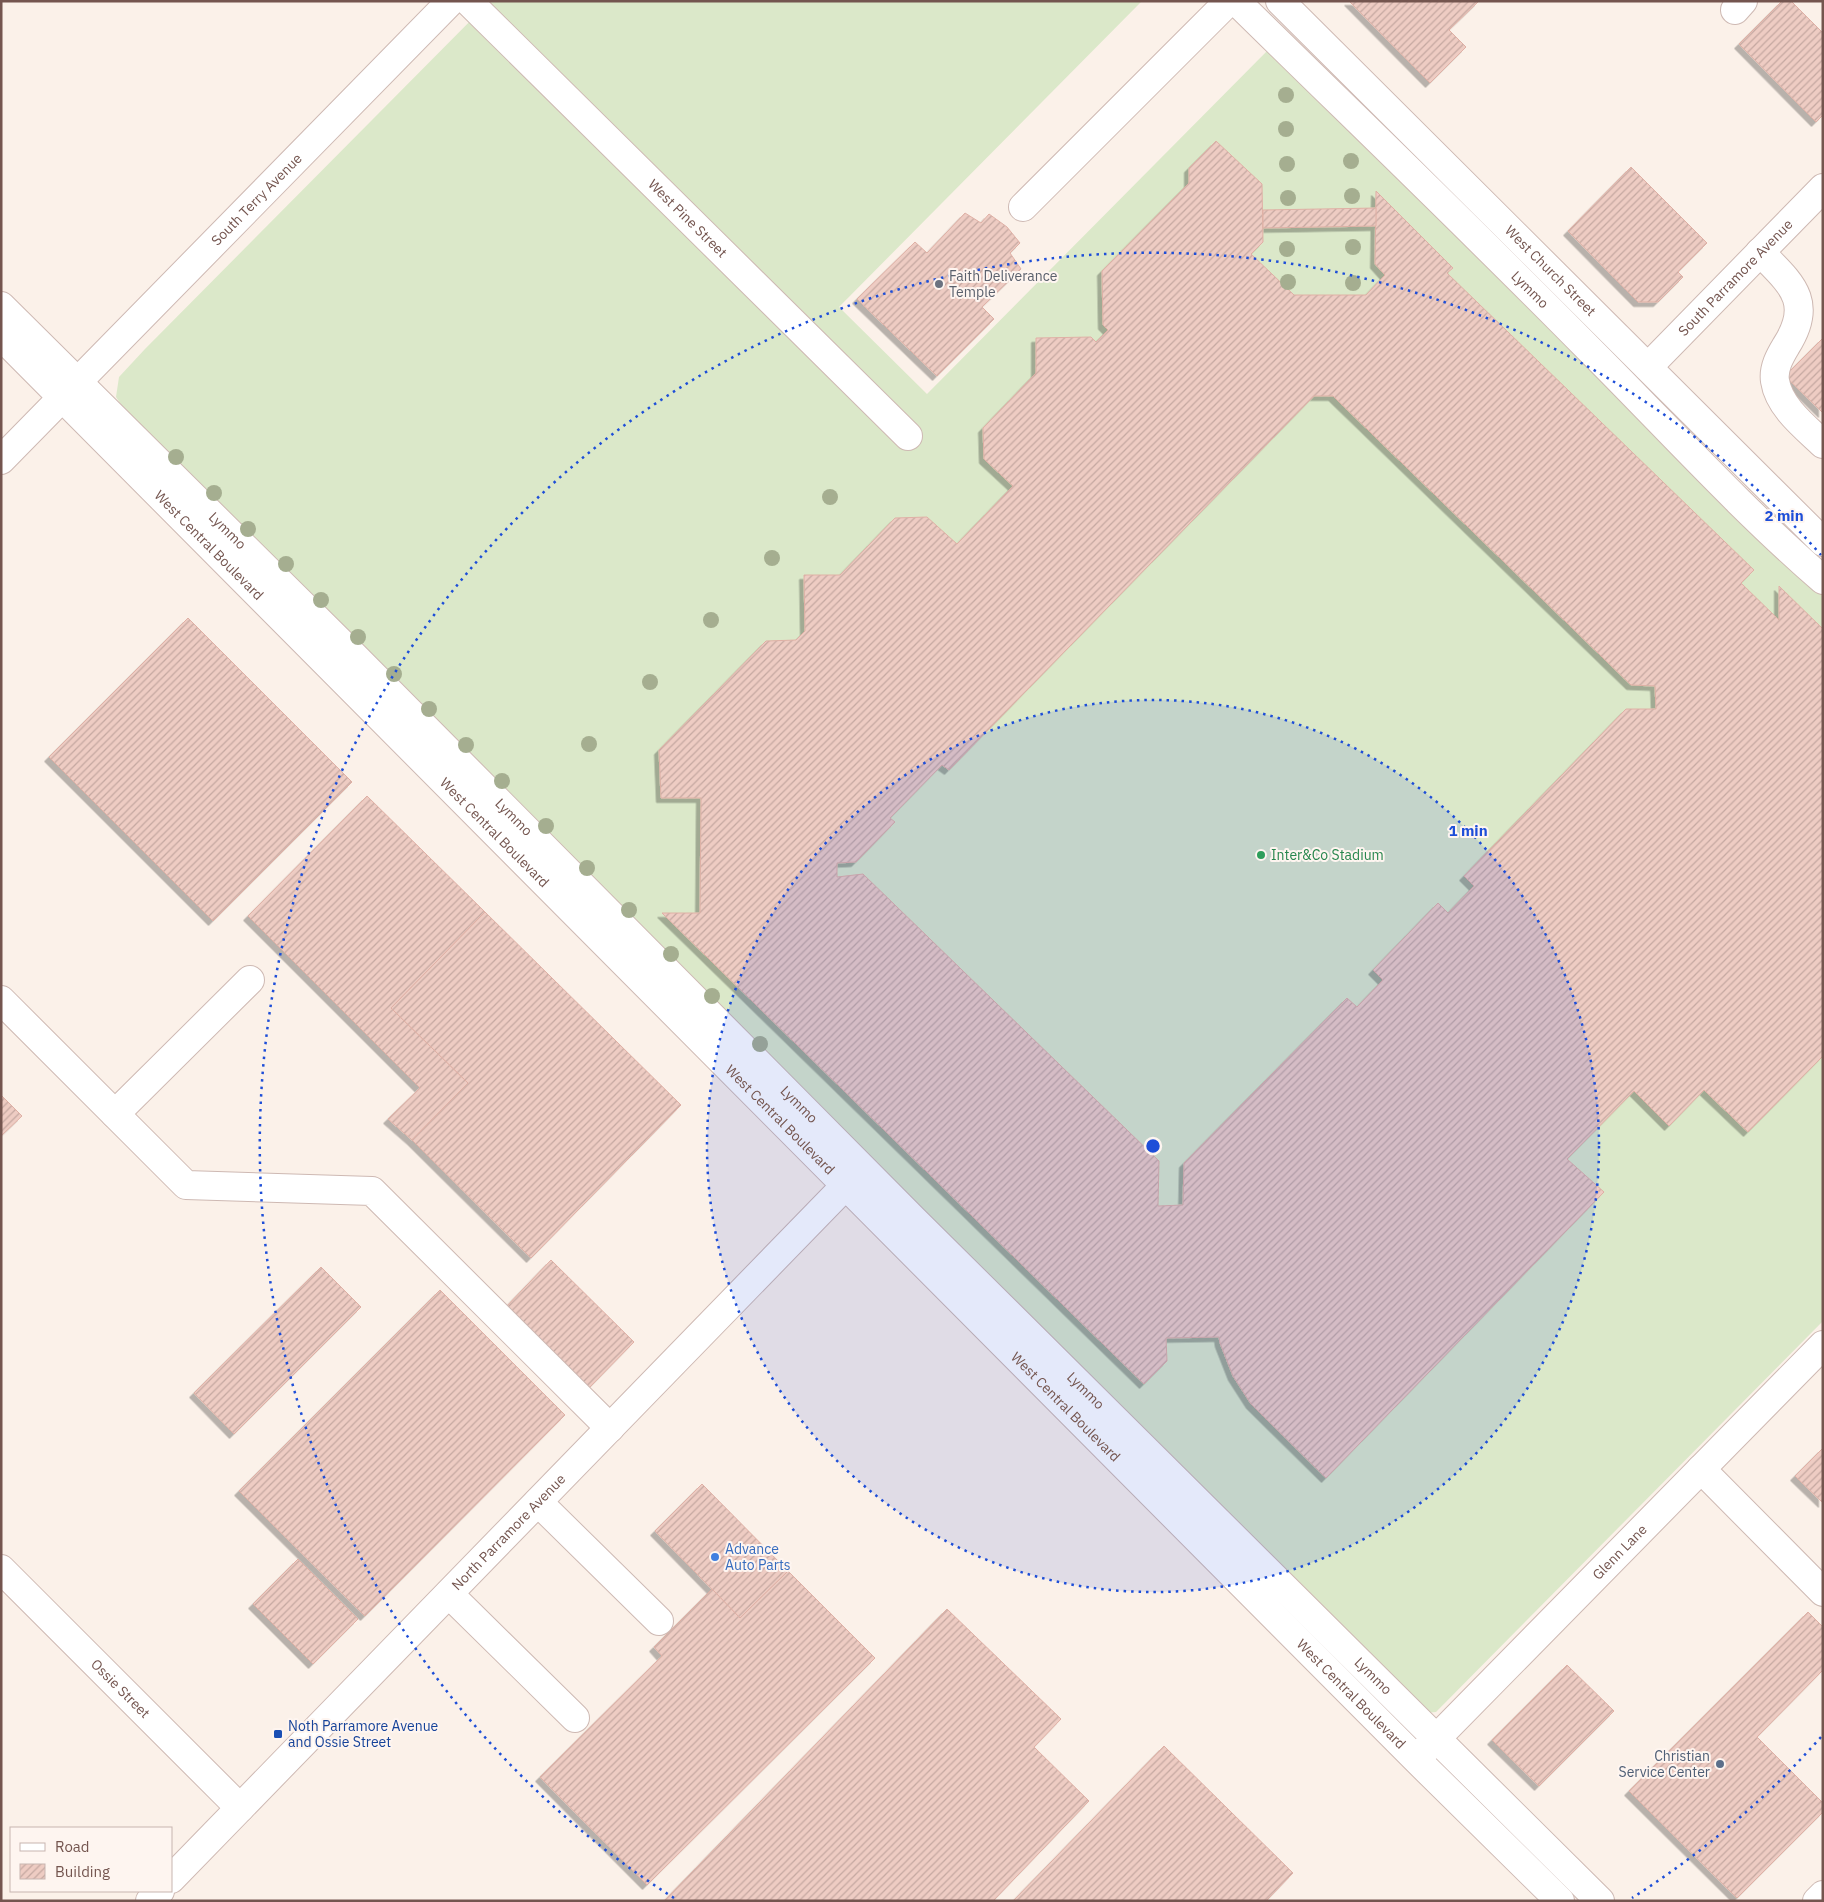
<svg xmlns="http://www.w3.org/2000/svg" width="1824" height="1902" viewBox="0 0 1824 1902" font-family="'IBM Plex Sans',sans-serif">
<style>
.pitch{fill:#dbe8c9}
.building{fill:url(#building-hatch);stroke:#dfb0a5;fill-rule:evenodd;filter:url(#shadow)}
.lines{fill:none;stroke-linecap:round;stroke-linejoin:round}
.minor-casing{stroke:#ceb9b3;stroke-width:30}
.minor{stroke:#fff;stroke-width:28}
.tree{fill:#a5ae90}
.ring{fill:none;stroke:#1d4ed8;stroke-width:2.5;stroke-dasharray:2.5 5}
.worship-dot{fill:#6b7280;stroke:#fef5f0;stroke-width:2}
.leisure-dot{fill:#2e9e5b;stroke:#fef5f0;stroke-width:2}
.shop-dot{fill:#3f7fe0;stroke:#fef5f0;stroke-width:2}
.transit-dot{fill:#1a4fb4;stroke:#fef5f0;stroke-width:2}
.service-dot{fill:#5c6f8a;stroke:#fef5f0;stroke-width:2}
.labels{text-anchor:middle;stroke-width:4;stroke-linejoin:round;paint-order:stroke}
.street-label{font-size:14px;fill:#74554f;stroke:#fef5f0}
.worship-label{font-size:14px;fill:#5b616d;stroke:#fef5f0;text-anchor:start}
.leisure-label{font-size:14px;fill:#27864d;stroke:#fef5f0;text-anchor:start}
.shop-label{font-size:14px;fill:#366cbe;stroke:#fef5f0;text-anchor:start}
.transit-label{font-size:14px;fill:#164399;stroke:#fef5f0;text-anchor:start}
.service-label{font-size:14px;fill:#4e5e75;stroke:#fef5f0;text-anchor:end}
.centre{fill:#1d4ed8;stroke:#fef5f0;stroke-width:2.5}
.ring-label{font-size:15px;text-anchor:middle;font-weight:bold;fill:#1d4ed8;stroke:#fef5f0;stroke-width:4;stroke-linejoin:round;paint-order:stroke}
</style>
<defs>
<pattern id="building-hatch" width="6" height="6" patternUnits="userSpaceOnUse" patternTransform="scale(1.25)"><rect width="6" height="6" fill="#eeccc3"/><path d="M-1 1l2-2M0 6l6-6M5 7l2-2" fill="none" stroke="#c5a8a1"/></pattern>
<filter id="shadow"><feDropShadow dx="-4.5" dy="4.5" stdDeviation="0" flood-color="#0004"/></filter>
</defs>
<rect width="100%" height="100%" fill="#fbf1e9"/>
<path class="pitch" d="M 490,1 L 1142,1 L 839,307 L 927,394 L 1270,48 L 1763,541 L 1823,594 L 1823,1321 L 1436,1712 L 1425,1713 L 126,412 L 116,397 L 119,377 L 145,349 Z"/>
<g class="building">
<path d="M 1349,1 L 1479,1 L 1449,30 L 1466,47 L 1430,83 Z"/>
<path d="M 1782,1 L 1791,1 L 1823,33 L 1823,115 L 1816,122 L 1739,44 Z"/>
<path d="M 1216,141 L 1262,184 L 1263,242 L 1251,254 L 1294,295 L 1366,295 L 1385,275 L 1375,264 L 1376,191 L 1453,268 L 1447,273 L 1754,570 L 1741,583 L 1779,620 L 1779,586 L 1823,629 L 1823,1056 L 1748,1132 L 1704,1090 L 1669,1126 L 1634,1091 L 1567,1159 L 1604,1192 L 1326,1478 L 1251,1404 L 1233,1376 L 1220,1343 L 1219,1337 L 1166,1338 L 1167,1361 L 1144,1384 L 662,913 L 700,913 L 701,798 L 661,798 L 659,750 L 766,641 L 796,640 L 805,631 L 804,575 L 840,575 L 895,518 L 927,517 L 957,544 L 1013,486 L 984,459 L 983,428 L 1036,373 L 1036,338 L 1091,337 L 1096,342 L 1108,330 L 1103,325 L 1102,271 L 1189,183 L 1189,168 ZM 1314,396 L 1333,396 L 1631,685 L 1655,686 L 1656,709 L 1626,709 L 1464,876 L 1474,886 L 1448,913 L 1438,903 L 1373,970 L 1383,980 L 1357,1007 L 1347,998 L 1184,1163 L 1183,1205 L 1158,1206 L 1159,1161 L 863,874 L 837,877 L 837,863 L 856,862 L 895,822 L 890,818 L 942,765 L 949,770 Z"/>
<path d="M 1631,167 L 1707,243 L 1678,272 L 1683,277 L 1658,302 L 1638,302 L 1568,231 Z"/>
<path d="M 1376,208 L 1376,226 L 1263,228 L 1263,210 Z"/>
<path d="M 965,213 L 981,223 L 989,214 L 1007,227 L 1020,243 L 1010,253 L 1021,269 L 982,307 L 994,319 L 937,376 L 857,299 L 915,242 L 927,253 Z"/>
<path d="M 1823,338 L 1823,413 L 1785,376 Z"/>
<path d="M 188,618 L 352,782 L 213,921 L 49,757 Z"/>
<path d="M 367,796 L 485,912 L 391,1008 L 468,1083 L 412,1140 L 388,1119 L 420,1088 L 248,916 Z"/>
<path d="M 485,912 L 681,1105 L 531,1258 L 412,1140 L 468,1083 L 391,1008 Z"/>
<path d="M 1,1095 L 22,1116 L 1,1136 Z"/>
<path d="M 551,1260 L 634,1342 L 587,1390 L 504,1309 Z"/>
<path d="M 321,1267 L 361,1307 L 234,1434 L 194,1393 Z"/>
<path d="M 440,1290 L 565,1415 L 365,1616 L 239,1491 Z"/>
<path d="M 1823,1448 L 1823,1503 L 1795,1476 Z"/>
<path d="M 702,1484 L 788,1571 L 740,1618 L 655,1531 Z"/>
<path d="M 298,1559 L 358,1619 L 313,1664 L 253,1604 Z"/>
<path d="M 788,1571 L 875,1658 L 647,1885 L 540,1777 L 662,1656 L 654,1647 L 712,1589 L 740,1618 Z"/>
<path d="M 947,1609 L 1061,1719 L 1034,1747 L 1089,1801 L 993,1901 L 664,1901 Z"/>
<path d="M 1808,1612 L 1823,1627 L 1823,1670 L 1757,1737 L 1823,1803 L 1823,1812 L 1737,1898 L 1629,1791 Z"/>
<path d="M 1567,1665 L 1614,1711 L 1539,1786 L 1492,1740 Z"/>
<path d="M 1164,1746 L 1293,1873 L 1266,1901 L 1013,1901 Z"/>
</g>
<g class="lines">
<defs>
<g id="minor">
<path id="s1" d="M 468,1 L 908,436"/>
<path id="s2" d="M 1236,1 C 1354,117 1474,232 1590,350 C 1667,427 1740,508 1823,580"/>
<path id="s3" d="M 1280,1 L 1823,542"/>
<path d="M 1735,10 L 1743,1"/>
<path d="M 1023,207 L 1229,1"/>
<path d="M 1760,252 C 1790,283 1815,301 1786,346 C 1780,356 1773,368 1775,381 C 1779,407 1805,427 1823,444"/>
<path id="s4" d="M 1,306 L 341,643 L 914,1220 L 1600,1901"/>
<path id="s5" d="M 1,336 L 1416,1759 L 1560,1901"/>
<path id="s6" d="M 1648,367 L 1823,188"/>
<path id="s7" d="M 1,460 L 451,1"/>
<path d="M 1,1000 L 186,1185 L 372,1191 L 610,1428"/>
<path d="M 115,1114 L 250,980"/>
<path d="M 1701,1469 L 1823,1592"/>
<path d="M 538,1502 L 659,1621"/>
<path id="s8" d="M 1,1569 L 240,1808"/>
<path d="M 449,1594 L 575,1718"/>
<path id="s9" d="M 1424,1751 L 1823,1345"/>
<path id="s10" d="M 171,1879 L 846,1185"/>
<path d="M 150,1901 L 160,1891"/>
<path d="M 1817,1901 L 1823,1895"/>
</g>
</defs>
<use href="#minor" class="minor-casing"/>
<use href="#minor" class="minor"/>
</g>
<g class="tree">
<circle cx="1286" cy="95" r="8"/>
<circle cx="1286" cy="129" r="8"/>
<circle cx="1351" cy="161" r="8"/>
<circle cx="1287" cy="164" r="8"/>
<circle cx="1352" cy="196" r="8"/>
<circle cx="1288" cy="198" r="8"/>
<circle cx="1353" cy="247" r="8"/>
<circle cx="1287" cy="249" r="8"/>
<circle cx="1288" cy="282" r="8"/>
<circle cx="1353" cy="283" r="8"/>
<circle cx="176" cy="457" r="8"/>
<circle cx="214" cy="493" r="8"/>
<circle cx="830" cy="497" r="8"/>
<circle cx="248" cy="529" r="8"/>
<circle cx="772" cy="558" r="8"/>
<circle cx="286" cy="564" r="8"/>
<circle cx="321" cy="600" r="8"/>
<circle cx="711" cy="620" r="8"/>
<circle cx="358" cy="637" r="8"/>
<circle cx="394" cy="674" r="8"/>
<circle cx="650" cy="682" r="8"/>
<circle cx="429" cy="709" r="8"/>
<circle cx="589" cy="744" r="8"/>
<circle cx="466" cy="745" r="8"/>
<circle cx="502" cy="781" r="8"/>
<circle cx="546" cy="826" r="8"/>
<circle cx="587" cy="868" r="8"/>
<circle cx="629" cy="910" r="8"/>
<circle cx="671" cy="954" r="8"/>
<circle cx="712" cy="996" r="8"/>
<circle cx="760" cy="1044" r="8"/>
</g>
<circle cx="1153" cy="1146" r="446" fill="#1d4ed8" fill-opacity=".12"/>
<g class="ring">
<circle cx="1153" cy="1146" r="446"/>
<path d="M1821 1737A892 892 0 0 1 1632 1898M674 1898A892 892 0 1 1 1821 555"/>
</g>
<circle class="worship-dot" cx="939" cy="284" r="5"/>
<circle class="leisure-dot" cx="1261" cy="855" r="5"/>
<circle class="shop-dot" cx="715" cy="1557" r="5"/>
<rect class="transit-dot" x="273" y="1729" width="10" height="10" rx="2.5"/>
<circle class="service-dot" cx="1720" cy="1764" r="5"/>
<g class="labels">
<g class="street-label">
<text dy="5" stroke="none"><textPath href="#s7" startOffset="365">South Terry Avenue</textPath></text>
<text dy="5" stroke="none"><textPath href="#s1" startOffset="309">West Pine Street</textPath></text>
<text dy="5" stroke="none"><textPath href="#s3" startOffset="382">West Church Street</textPath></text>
<text dy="5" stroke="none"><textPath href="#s6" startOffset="125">South Parramore Avenue</textPath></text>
<text dy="5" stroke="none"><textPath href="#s2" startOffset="412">Lymmo</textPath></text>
<text dy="5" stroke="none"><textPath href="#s4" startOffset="319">Lymmo</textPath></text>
<text dy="5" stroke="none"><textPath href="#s5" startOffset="295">West Central Boulevard</textPath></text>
<text dy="5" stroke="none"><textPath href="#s4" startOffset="724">Lymmo</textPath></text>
<text dy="5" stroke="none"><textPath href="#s5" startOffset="700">West Central Boulevard</textPath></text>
<text dy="5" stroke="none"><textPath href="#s4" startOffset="1129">Lymmo</textPath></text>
<text dy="5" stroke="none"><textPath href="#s5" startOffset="1105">West Central Boulevard</textPath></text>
<text dy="5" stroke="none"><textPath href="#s4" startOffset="1534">Lymmo</textPath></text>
<text dy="5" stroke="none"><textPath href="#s5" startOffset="1510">West Central Boulevard</textPath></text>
<text dy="5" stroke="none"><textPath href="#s10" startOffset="484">North Parramore Avenue</textPath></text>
<text dy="5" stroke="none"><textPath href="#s9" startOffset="279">Glenn Lane</textPath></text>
<text dy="5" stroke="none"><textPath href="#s4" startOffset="1939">Lymmo</textPath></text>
<text dy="5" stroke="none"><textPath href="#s8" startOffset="169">Ossie Street</textPath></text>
<text dy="5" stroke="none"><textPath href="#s5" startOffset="1915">West Central Boulevard</textPath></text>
</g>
<g class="worship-label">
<text x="949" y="281">Faith Deliverance<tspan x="949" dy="16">Temple</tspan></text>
</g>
<g class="leisure-label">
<text x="1271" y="860">Inter&amp;Co Stadium</text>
</g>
<g class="shop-label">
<text x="725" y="1554">Advance<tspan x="725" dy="16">Auto Parts</tspan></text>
</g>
<g class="transit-label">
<text x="288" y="1731">Noth Parramore Avenue<tspan x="288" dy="16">and Ossie Street</tspan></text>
</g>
<g class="service-label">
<text x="1710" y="1761">Christian<tspan x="1710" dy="16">Service Center</tspan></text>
</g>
</g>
<circle cx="1153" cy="1146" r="8" class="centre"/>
<g class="ring-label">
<text x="1784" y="521">2 min</text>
<text x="1468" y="836">1 min</text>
</g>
<rect width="1824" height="1902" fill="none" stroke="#74554f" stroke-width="5"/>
<rect x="10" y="1827" width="162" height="65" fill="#fef5f0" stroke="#c7b5b0"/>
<rect x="20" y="1843" width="25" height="8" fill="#ffffff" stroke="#c7b5b0"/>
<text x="55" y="1852" font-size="15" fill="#74554f">Road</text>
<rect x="20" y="1864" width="25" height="15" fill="url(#building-hatch)" stroke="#c7b5b0"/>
<text x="55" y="1877" font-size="15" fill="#74554f">Building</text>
</svg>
